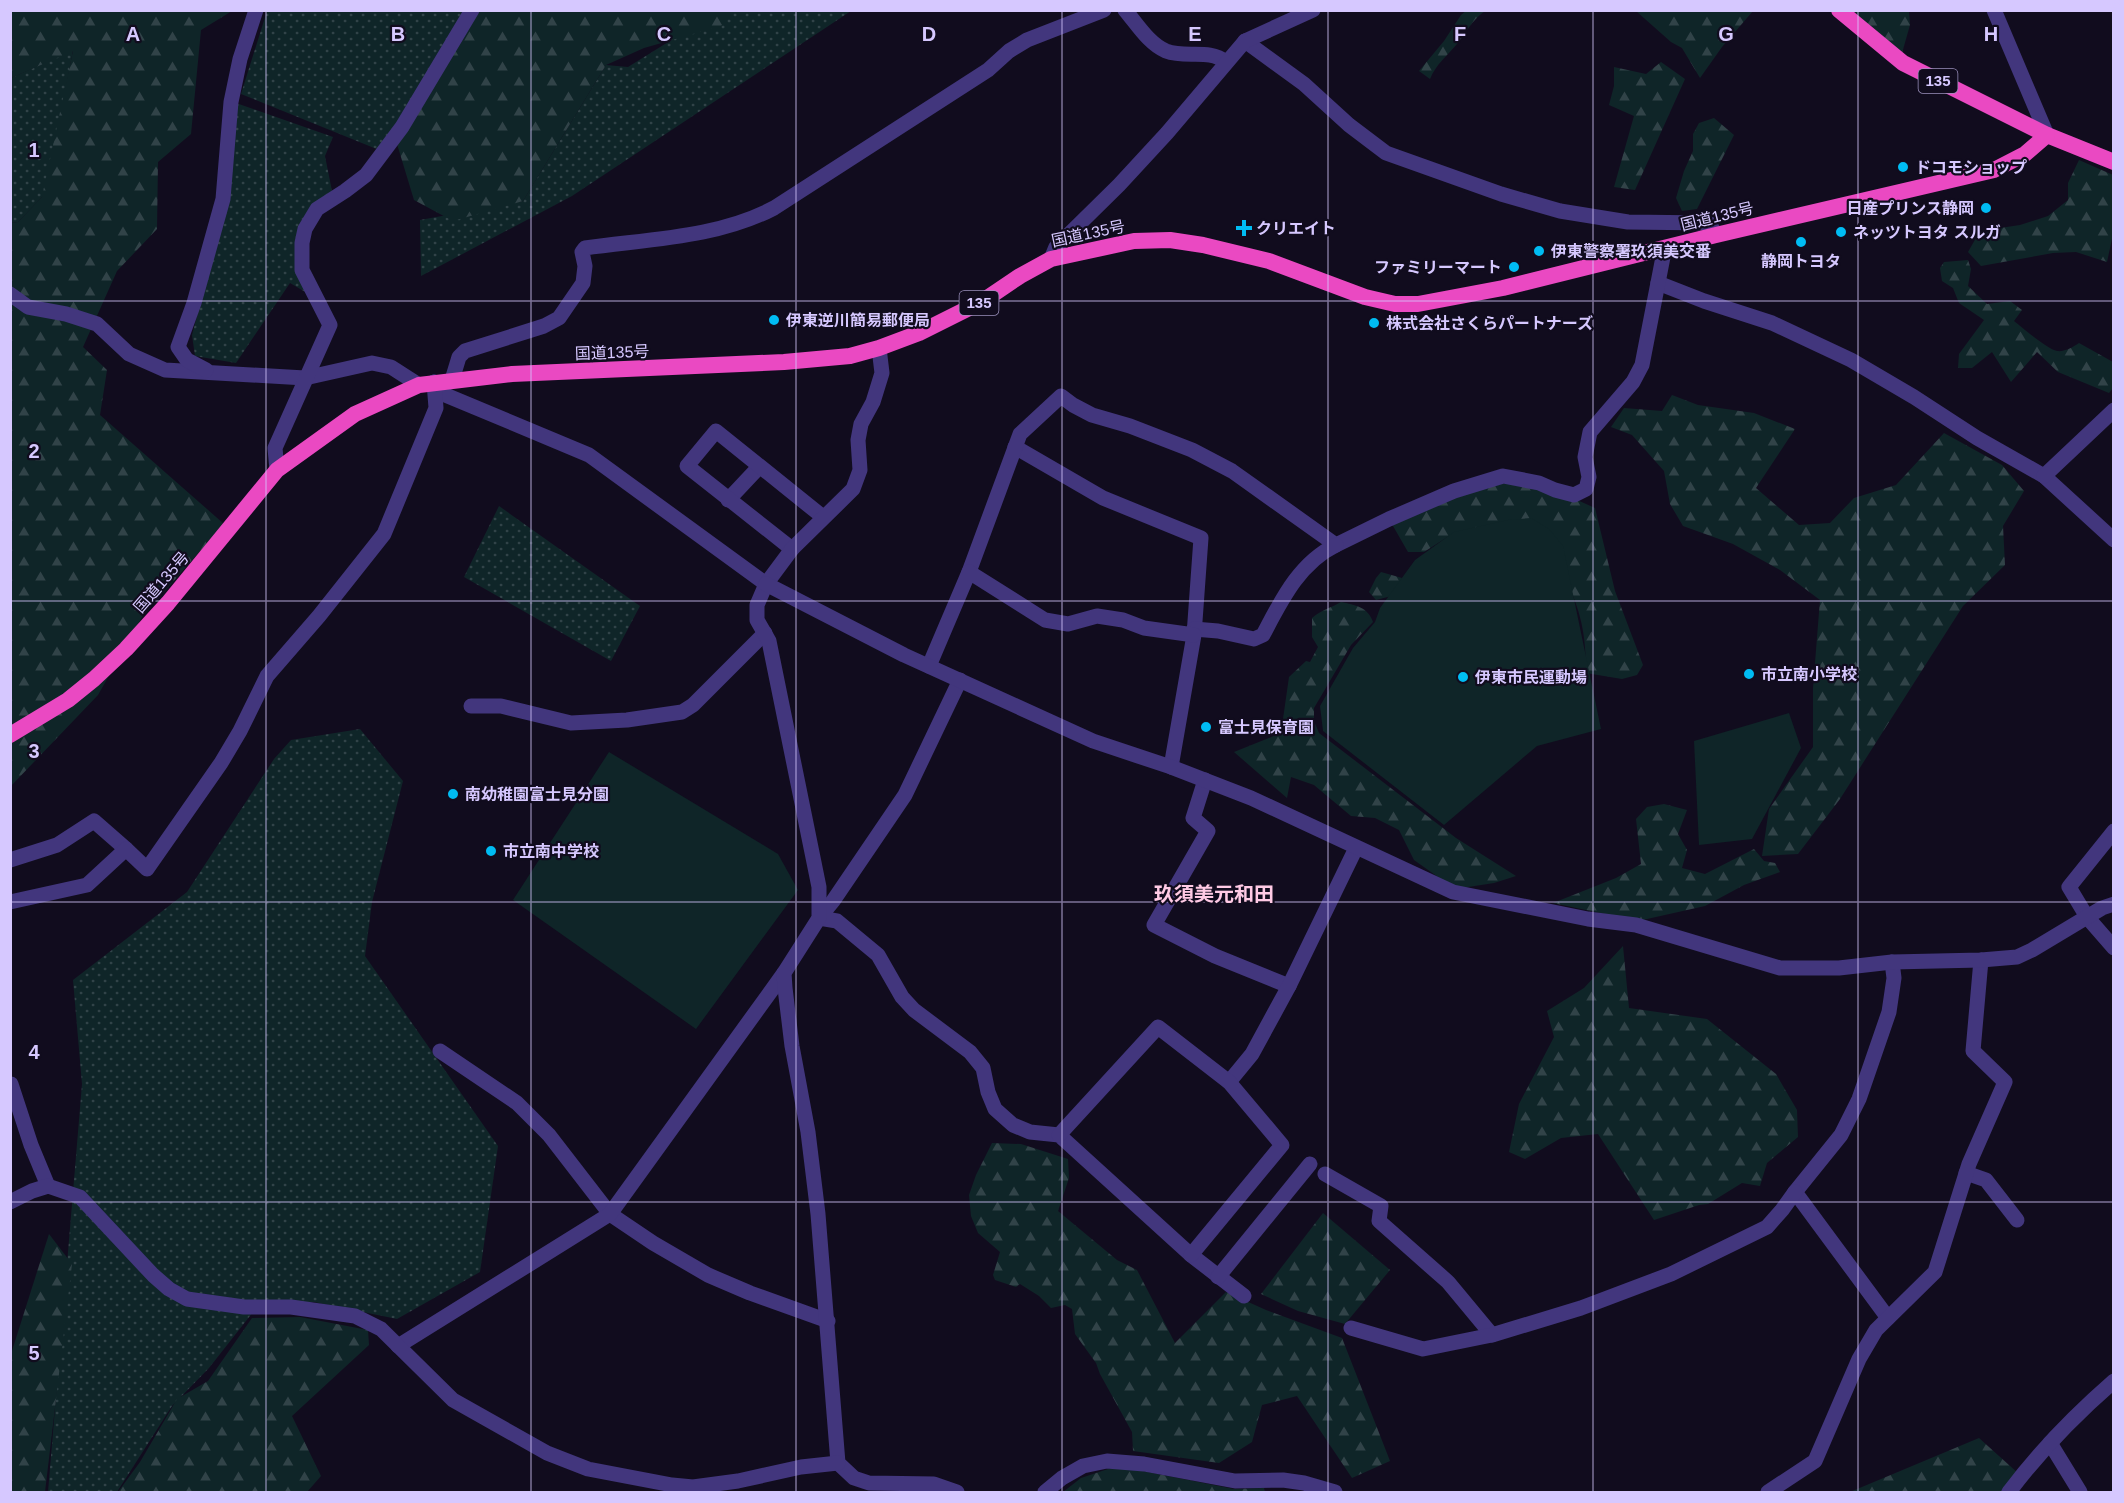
<svg xmlns="http://www.w3.org/2000/svg" width="2124" height="1503" viewBox="0 0 2124 1503" font-family="Arial,'Noto Sans JP',sans-serif">
<style>
.grass{fill:url(#grass-dots)}
.forest{fill:url(#forest-firs)}
.garden{fill:#0f2528}
.lines{fill:none;stroke-linecap:round;stroke-linejoin:round}
.minor{stroke:#42367d;stroke-width:15}
.tertiary{stroke:#42367d;stroke-width:15}
.trunk{stroke:#ea49c2;stroke-width:16}
.grid{fill:none;stroke:#d6c8ff;stroke-width:1.5;stroke-opacity:0.55}
.poi-dot{fill:#00bcf3;stroke:#110c1e;stroke-width:2}
.labels{text-anchor:middle;stroke-width:4.5;stroke-linejoin:round;paint-order:stroke}
.shield{fill:#110c1e;stroke:#9b90bc;stroke-width:1.5}
.shield-label{font-size:15px;font-weight:bold;fill:#d6c8ff}
.poi-label{font-size:16px;font-weight:bold;fill:#d6c8ff;stroke:#110c1e;text-anchor:start}
.street-label{font-size:16px;fill:#d6c8ff;stroke:#110c1e}
.quarter-label{font-size:20px;font-weight:bold;fill:#ffcae5;stroke:#110c1e}
.grid-label{font-size:20px;text-anchor:middle;font-weight:bold;fill:#d6c8ff;stroke:#110c1e;stroke-width:4.5;stroke-linejoin:round;paint-order:stroke}
</style>
<defs>
<pattern id="grass-dots" width="8" height="8" patternUnits="userSpaceOnUse" patternTransform="scale(1.5)"><rect width="8" height="8" fill="#0f2528"/><path d="M2 2h.1M6 6h.1" fill="none" stroke="#314348" stroke-width="1.8" stroke-linecap="round"/></pattern>
<pattern id="forest-firs" width="22" height="20" patternUnits="userSpaceOnUse" patternTransform="scale(1.5)"><rect width="22" height="20" fill="#0f2528"/><path d="M5 1l3.5 6h-7zM16 11l3.5 6h-7z" fill="#314348"/></pattern>
</defs>
<rect width="100%" height="100%" fill="#110c1e"/>
<g class="grass">
<path d="M 267,11 L 487,11 L 384,152 L 241,94 Z"/>
<path d="M 718,11 L 851,11 L 572,196 L 421,276 L 420,220 L 523,201 L 606,65 L 628,67 Z"/>
<path d="M 73,50 L 46,193 L 18,222 L 11,223 L 11,78 Z"/>
<path d="M 236,103 L 333,137 L 325,156 L 332,191 L 314,213 L 302,270 L 307,293 L 290,283 L 236,363 L 195,356 L 192,335 L 213,255 Z"/>
<path d="M 499,506 L 640,606 L 611,661 L 464,577 Z"/>
<path d="M 360,729 L 403,781 L 372,902 L 365,956 L 498,1146 L 480,1272 L 397,1319 L 314,1302 L 257,1307 L 209,1368 L 172,1406 L 117,1492 L 48,1492 L 82,1084 L 73,980 L 187,892 L 274,759 L 291,740 Z"/>
</g>
<g class="forest">
<path d="M 1467,10 L 1485,11 C 1470,22 1468,31 1457,44 C 1447,56 1436,64 1430,79 L 1419,71 L 1444,41 L 1461,15 Z"/>
<path d="M 1694,10 L 1696,12 L 1753,11 L 1722,47 L 1700,78 L 1682,48 L 1671,42 L 1636,11 Z"/>
<path d="M 11,11 L 232,11 L 201,30 L 191,134 L 158,162 L 157,229 L 117,271 L 83,347 L 107,370 L 100,415 L 224,524 L 142,617 L 98,695 L 11,786 L 11,223 L 18,222 L 42,197 L 73,51 L 11,78 Z"/>
<path d="M 478,11 L 735,11 L 721,26 L 644,48 L 606,65 L 523,201 L 453,221 L 414,200 L 397,144 Z"/>
<path d="M 1845,11 L 1909,11 L 1910,25 L 1902,53 Z"/>
<path d="M 1661,62 L 1685,79 L 1635,190 L 1614,187 L 1634,116 L 1609,105 L 1614,86 L 1614,67 L 1646,74 Z"/>
<path d="M 1714,118 L 1734,135 L 1697,209 L 1682,211 L 1676,198 L 1684,171 L 1693,151 L 1693,134 L 1699,123 Z"/>
<path d="M 2079,160 L 2113,175 L 2113,234 L 2107,262 L 2076,252 L 2053,253 L 1981,266 L 1968,252 L 1980,231 L 2020,225 L 2048,216 L 2068,200 L 2068,183 Z"/>
<path d="M 1968,260 L 1971,269 L 1968,286 L 1987,304 L 2010,301 L 2022,310 L 2014,321 C 2023,328 2047,349 2057,351 C 2065,352 2073,347 2079,343 L 2113,362 L 2113,388 L 2109,393 L 2058,372 L 2037,352 L 2011,382 L 1992,352 L 1972,368 L 1958,368 L 1959,354 L 1984,320 L 1959,303 L 1953,288 L 1942,281 L 1940,268 L 1944,262 Z"/>
<path d="M 1672,395 L 1698,405 L 1754,413 L 1795,429 L 1756,488 L 1799,525 L 1830,523 L 1854,498 L 1896,485 L 1944,433 L 2002,465 L 2024,491 L 2003,526 L 2005,565 L 1963,606 L 1840,799 L 1798,854 L 1762,856 L 1769,809 L 1813,747 L 1813,688 L 1820,600 L 1780,570 L 1733,544 L 1683,526 L 1670,504 L 1664,471 L 1632,435 L 1611,427 L 1624,408 L 1662,411 Z"/>
<path d="M 1539,483 L 1595,508 L 1615,591 L 1643,665 L 1637,675 L 1622,679 L 1586,673 C 1586,633 1581,611 1564,575 L 1449,536 L 1424,552 L 1408,552 L 1389,519 L 1474,484 Z"/>
<path d="M 1381,572 L 1402,578 L 1395,595 L 1376,600 L 1369,592 L 1376,578 Z"/>
<path d="M 1341,602 C 1355,605 1368,607 1373,622 L 1351,645 L 1314,708 L 1314,721 L 1319,733 L 1456,838 L 1516,876 L 1494,883 L 1455,889 L 1414,860 L 1399,830 L 1375,818 L 1351,816 L 1314,785 L 1291,777 L 1287,798 L 1234,752 L 1281,733 L 1289,677 L 1306,661 L 1310,662 L 1318,647 L 1312,637 L 1312,618 C 1321,610 1331,608 1341,602 Z"/>
<path d="M 1664,804 L 1687,810 L 1678,834 L 1687,850 L 1682,868 L 1705,874 L 1754,849 L 1764,861 L 1775,863 L 1780,872 L 1744,885 L 1705,906 L 1638,921 L 1553,903 L 1616,878 L 1641,864 L 1636,819 L 1647,807 Z"/>
<path d="M 1623,946 L 1629,1008 L 1707,1019 L 1776,1074 L 1797,1110 L 1798,1137 L 1767,1163 L 1760,1186 L 1742,1183 L 1708,1204 L 1699,1205 L 1654,1220 L 1598,1134 L 1561,1138 L 1525,1159 L 1509,1152 L 1519,1104 L 1554,1037 L 1547,1011 L 1584,988 Z"/>
<path d="M 992,1143 L 1021,1144 L 1068,1159 L 1069,1178 L 1058,1211 L 1117,1260 L 1137,1270 L 1175,1343 L 1226,1292 L 1266,1310 L 1342,1338 L 1390,1461 L 1352,1478 L 1297,1396 L 1262,1405 L 1252,1442 L 1219,1463 L 1133,1451 L 1132,1432 L 1100,1374 L 1096,1363 L 1075,1334 L 1072,1309 L 1065,1305 L 1051,1308 L 1039,1296 L 1020,1284 L 1016,1287 L 995,1280 L 993,1275 L 1000,1252 L 978,1233 L 971,1216 L 969,1195 L 976,1175 Z"/>
<path d="M 1323,1213 L 1390,1270 L 1345,1324 L 1298,1311 L 1261,1294 Z"/>
<path d="M 49,1234 L 72,1264 L 45,1492 L 11,1492 L 11,1354 Z"/>
<path d="M 300,1317 L 368,1330 L 369,1345 L 292,1416 L 321,1476 L 307,1492 L 118,1492 L 140,1462 L 177,1399 L 208,1381 L 252,1318 Z"/>
<path d="M 1979,1438 L 2019,1474 L 2008,1492 L 1850,1492 Z"/>
<path d="M 1117,1466 L 1234,1489 L 1264,1488 L 1265,1492 L 1063,1492 L 1081,1478 Z"/>
</g>
<g class="garden">
<path d="M 1531,518 L 1549,529 L 1563,546 L 1601,729 L 1537,746 L 1444,825 L 1323,731 L 1320,706 L 1353,648 L 1375,622 L 1380,608 L 1415,560 L 1454,532 L 1508,520 Z"/>
<path d="M 1789,713 L 1801,748 L 1752,839 L 1699,845 L 1694,741 Z"/>
<path d="M 609,752 L 778,854 L 798,890 L 696,1029 L 513,900 Z"/>
</g>
<g class="lines">
<g class="minor">
<path d="M 1125,10 C 1137,24 1149,44 1166,51 C 1187,59 1208,48 1226,62"/>
<path d="M 1994,10 L 2047,135"/>
<path d="M 1245,41 L 1304,84 L 1349,125 L 1386,153 L 1501,194 L 1560,211 L 1628,222 L 1709,223 L 1716,235"/>
<path d="M 1051,259 L 1056,247 L 1119,185 L 1167,133 L 1245,41 L 1313,10"/>
<path d="M 1658,283 L 1704,301 L 1772,323 L 1851,360 L 1914,397 L 1977,438 L 2044,476 L 2114,540"/>
<path d="M 10,294 L 28,307 L 66,314 L 97,324 L 129,354 L 165,370 L 305,378 L 372,363 L 391,367 L 419,385"/>
<path d="M 206,370 L 187,360 L 178,347 L 194,303 L 223,199 L 231,102 L 240,59 L 256,10"/>
<path d="M 452,380 L 459,357 L 465,351 L 544,326 L 559,318 L 583,283 L 585,266 L 582,252 L 585,248 C 648,239 717,238 774,208 L 988,70 L 1009,51 L 1027,40 L 1104,10"/>
<path d="M 434,382 L 443,394 L 589,455 L 766,584"/>
<path d="M 1015,447 L 1103,498 L 1201,538 L 1194,635 L 1171,767"/>
<path d="M 277,470 L 275,448 L 330,325 L 302,270 L 302,243 L 305,229 L 317,209 L 345,191 L 366,175 L 402,127 L 472,10"/>
<path d="M 2044,476 L 2114,410"/>
<path d="M 728,500 L 759,467"/>
<path d="M 792,549 L 687,466 L 716,431 L 823,517"/>
<path d="M 969,572 L 1020,434 L 1061,396 L 1073,405 L 1092,415 L 1130,426 L 1192,450 L 1232,471 L 1336,545 L 1389,519 L 1454,491 L 1503,476 L 1539,483 L 1555,490 L 1574,495 L 1586,489 L 1589,477 L 1585,457 L 1590,432 L 1633,382 L 1642,365 L 1663,257 L 1660,249"/>
<path d="M 1194,629 L 1218,631 L 1254,639 L 1263,635 C 1281,601 1299,563 1336,545"/>
<path d="M 929,666 L 969,572 L 1045,620 L 1068,624 L 1097,616 L 1123,620 L 1144,628 L 1194,635"/>
<path d="M 960,680 L 905,795 L 833,901 L 819,918 L 837,921 L 878,955 L 902,997 L 914,1010 L 970,1052 L 983,1068 L 988,1092 L 995,1109 L 1013,1125 L 1030,1132 L 1059,1135 L 1191,1255 L 1244,1296"/>
<path d="M 471,706 L 501,706 L 571,723 L 627,720 L 682,712 L 693,705 L 765,633"/>
<path d="M 1205,780 L 1193,818 L 1208,831 L 1154,925 L 1215,956 L 1289,986"/>
<path d="M 2114,831 L 2069,887 L 2087,917 L 2114,948"/>
<path d="M 10,860 L 57,845 L 94,821 L 126,849"/>
<path d="M 10,902 L 87,885 L 126,849 L 147,869 L 221,763 L 240,731 L 267,676 L 319,616 L 384,534 L 436,408 L 434,382"/>
<path d="M 440,1051 L 517,1103 L 549,1135 L 610,1214 L 653,1243 L 708,1275 L 750,1293 L 828,1321"/>
<path d="M 1229,1082 L 1252,1054 L 1289,986 L 1356,848"/>
<path d="M 11,1084 L 31,1145 L 48,1186"/>
<path d="M 1059,1135 L 1158,1027 L 1229,1082 L 1282,1145 L 1191,1255"/>
<path d="M 1966,1173 L 1986,1180 L 2017,1220"/>
<path d="M 1325,1174 L 1381,1206 L 1379,1221 L 1448,1282 L 1492,1335"/>
<path d="M 1218,1277 L 1310,1164"/>
<path d="M 1888,1318 L 1795,1192 L 1841,1135 L 1859,1099 L 1889,1012 L 1894,978 L 1892,962"/>
<path d="M 1351,1328 L 1423,1349 L 1492,1335 L 1581,1308 L 1671,1274 L 1767,1227 L 1782,1210 L 1795,1192"/>
<path d="M 398,1346 L 610,1214 L 784,973"/>
<path d="M 2050,1443 L 2080,1492"/>
<path d="M 1045,1492 L 1062,1478 L 1083,1466 L 1107,1461 L 1144,1464 L 1235,1481 L 1283,1480 L 1304,1483 L 1335,1492"/>
<path d="M 1768,1492 L 1815,1461 L 1859,1359 L 1876,1330 L 1935,1272 L 1969,1164 L 2005,1082 L 1973,1051 L 1981,960"/>
<path d="M 2009,1492 C 2039,1452 2075,1415 2114,1381"/>
</g>
<g class="tertiary">
<path d="M 879,348 L 882,373 L 873,402 L 861,424 L 858,440 L 860,470 L 853,489 L 792,549 L 766,584 L 757,605 L 757,620 L 769,641 L 819,887 L 819,918 L 784,973 L 785,988 L 792,1046 L 808,1132 L 818,1214 L 838,1463 L 854,1478 L 869,1483 L 934,1484 L 957,1492"/>
<path d="M 766,584 L 904,655 L 1093,741 L 1171,767 L 1251,798 L 1453,892 L 1588,919 L 1636,925 L 1780,968 L 1839,968 L 1892,962 L 1981,960 L 2017,957 L 2032,950 L 2102,908 L 2114,904"/>
<path d="M 10,1202 L 32,1191 L 48,1186 L 80,1197 L 153,1275 L 169,1289 L 187,1299 L 244,1307 L 291,1307 L 355,1316 L 381,1329 L 453,1400 L 547,1453 L 588,1469 L 672,1485 L 693,1487 L 738,1481 L 801,1467 L 838,1463"/>
</g>
<g class="trunk">
<path d="M 1839,10 L 1903,63 L 2047,135 L 2114,162"/>
<path d="M 10,735 L 68,700 L 94,679 L 126,649 L 168,603 L 277,470 L 355,414 L 419,385 L 512,374 L 784,362 L 850,356 L 879,348 L 919,333 L 983,301 L 1020,276 L 1051,259 L 1134,241 L 1170,240 L 1203,245 L 1269,261 L 1365,297 L 1395,304 L 1418,304 L 1503,288 L 1716,235 L 1994,170 L 2025,154 L 2047,135"/>
</g>
</g>
<path class="grid" d="M 266,10 L 266,1492M 531,10 L 531,1492M 796,10 L 796,1492M 1062,10 L 1062,1492M 1328,10 L 1328,1492M 1593,10 L 1593,1492M 1858,10 L 1858,1492M 10,301 L 2114,301M 10,601 L 2114,601M 10,902 L 2114,902M 10,1202 L 2114,1202"/>
<g class="poi-dot">
<circle cx="1903" cy="167" r="6"/>
<circle cx="1986" cy="208" r="6"/>
<path d="M1241 219h6v6h6v6h-6v6h-6v-6h-6v-6h6z"/>
<circle cx="1841" cy="232" r="6"/>
<circle cx="1801" cy="242" r="6"/>
<circle cx="1539" cy="251" r="6"/>
<circle cx="1514" cy="267" r="6"/>
<circle cx="774" cy="320" r="6"/>
<circle cx="1374" cy="323" r="6"/>
<circle cx="1749" cy="674" r="6"/>
<circle cx="1463" cy="677" r="6"/>
<circle cx="1206" cy="727" r="6"/>
<circle cx="453" cy="794" r="6"/>
<circle cx="491" cy="851" r="6"/>
</g>
<g class="labels">
<g class="shield">
<rect x="1918.5" y="69" width="39" height="24" rx="4.5"/>
<rect x="959.5" y="291" width="39" height="24" rx="4.5"/>
</g>
<g class="shield-label">
<text x="1938" y="86">135</text>
<text x="979" y="308">135</text>
</g>
<g class="poi-label">
<text x="1915" y="173">ドコモショップ</text>
<text x="1974" y="214" text-anchor="end">日産プリンス静岡</text>
<text x="1256" y="234">クリエイト</text>
<text x="1853" y="238">ネッツトヨタ スルガ</text>
<text x="1551" y="257">伊東警察署玖須美交番</text>
<text x="1801" y="267" text-anchor="middle">静岡トヨタ</text>
<text x="1502" y="273" text-anchor="end">ファミリーマート</text>
<text x="786" y="326">伊東逆川簡易郵便局</text>
<text x="1386" y="329">株式会社さくらパートナーズ</text>
<text x="1761" y="680">市立南小学校</text>
<text x="1475" y="683">伊東市民運動場</text>
<text x="1218" y="733">富士見保育園</text>
<text x="465" y="800">南幼稚園富士見分園</text>
<text x="503" y="857">市立南中学校</text>
</g>
<g class="street-label">
<text transform="translate(1717 216) rotate(-14)" y="6">国道135号</text>
<text transform="translate(1088 233) rotate(-12)" y="6">国道135号</text>
<text transform="translate(612 352) rotate(-2)" y="6">国道135号</text>
<text transform="translate(161 582) rotate(-49)" y="6">国道135号</text>
</g>
<g class="quarter-label">
<text x="1214" y="901">玖須美元和田</text>
</g>
</g>
<g class="grid-label">
<text x="133" y="41">A</text>
<text x="398" y="41">B</text>
<text x="664" y="41">C</text>
<text x="929" y="41">D</text>
<text x="1195" y="41">E</text>
<text x="1460" y="41">F</text>
<text x="1726" y="41">G</text>
<text x="1991" y="41">H</text>
<text x="34" y="157">1</text>
<text x="34" y="458">2</text>
<text x="34" y="758">3</text>
<text x="34" y="1059">4</text>
<text x="34" y="1360">5</text>
</g>
<rect width="2124" height="1503" fill="none" stroke="#d6c8ff" stroke-width="24"/>
</svg>
